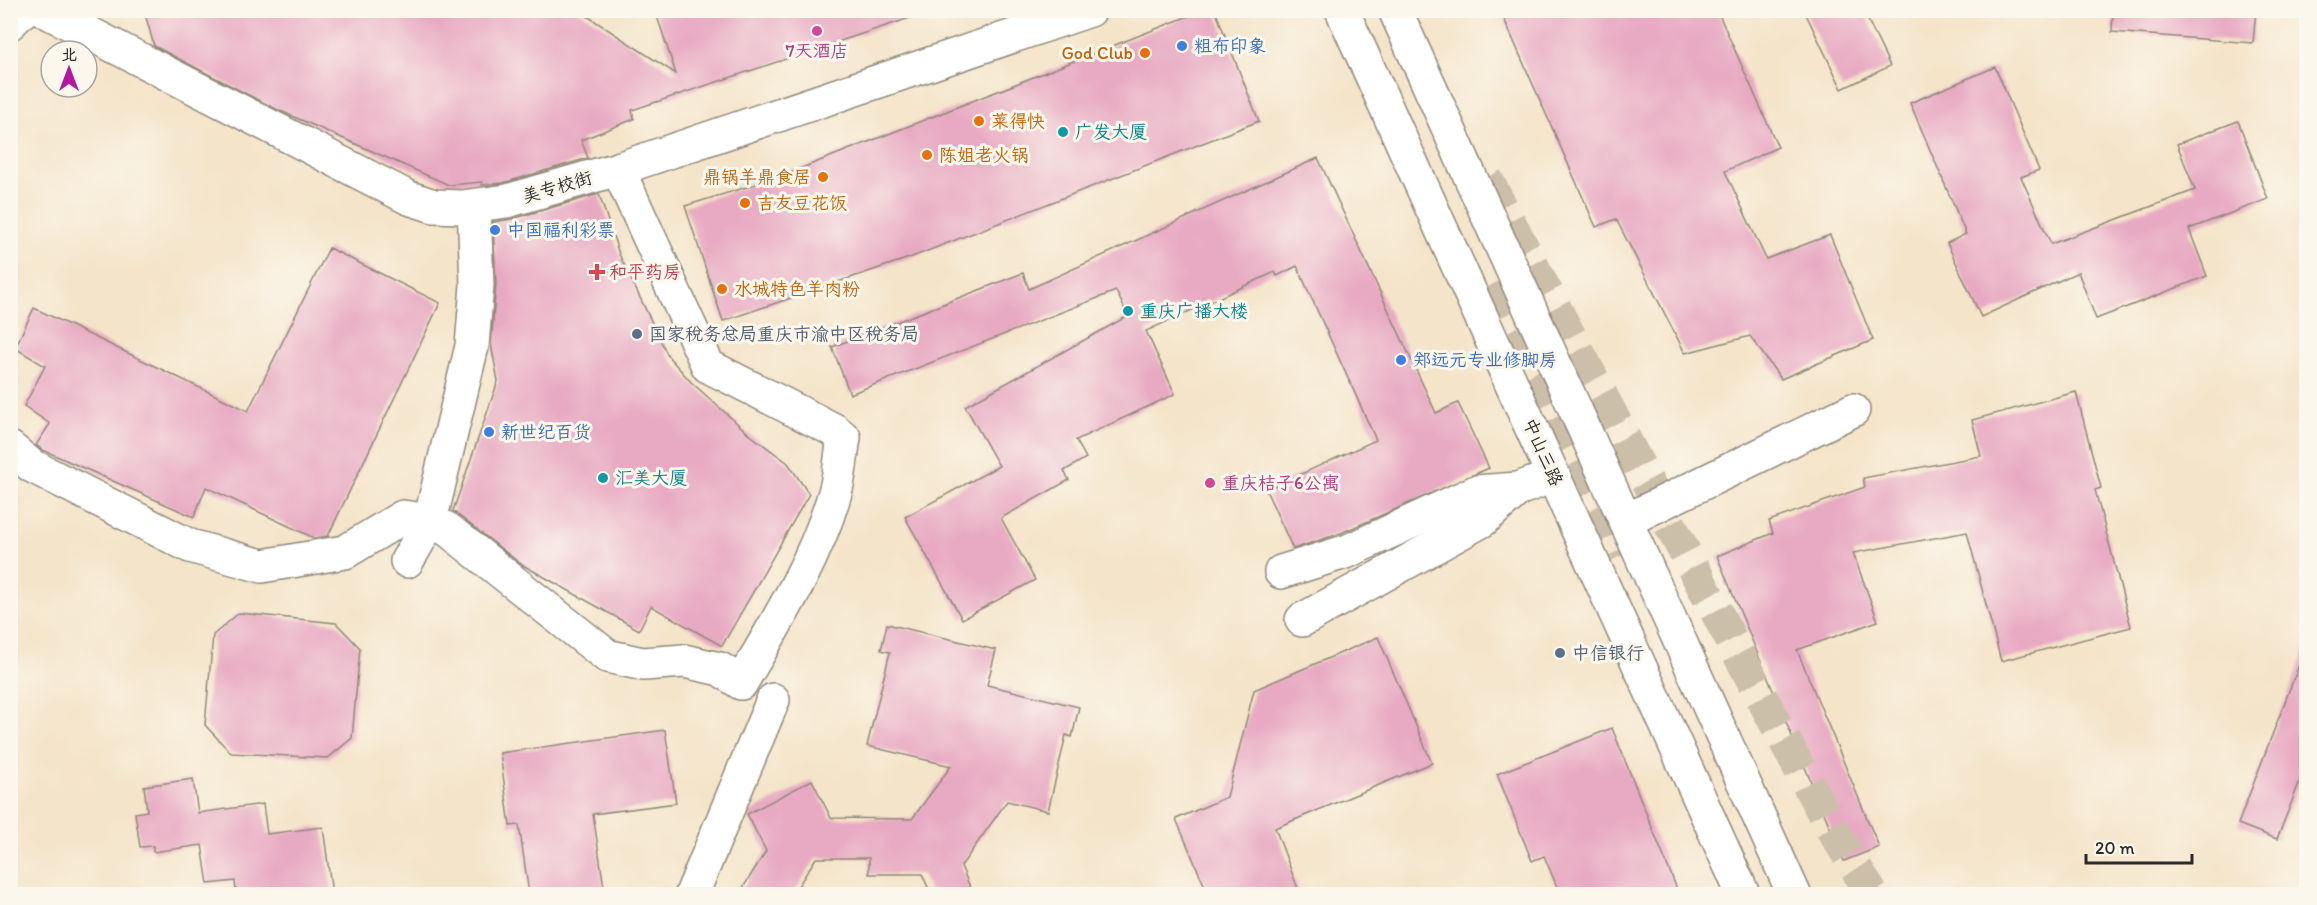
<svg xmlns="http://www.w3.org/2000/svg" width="2317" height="905" viewBox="0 0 2317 905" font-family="Itim,'LXGW WenKai TC',sans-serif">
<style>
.building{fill:#e8aac3}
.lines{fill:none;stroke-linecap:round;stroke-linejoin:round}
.major-tunnel{stroke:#ccbfa9;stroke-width:33;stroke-dasharray:33 16;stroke-linecap:butt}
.minor-casing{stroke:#90887a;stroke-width:36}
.major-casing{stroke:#90887a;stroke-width:36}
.minor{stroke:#fff;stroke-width:33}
.major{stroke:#fff;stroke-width:33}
.hotel-dot{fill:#d1479c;stroke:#fbf7ec;stroke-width:2}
.shop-dot{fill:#3f7fe0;stroke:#fbf7ec;stroke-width:2}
.food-dot{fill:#e8710a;stroke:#fbf7ec;stroke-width:2}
.culture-dot{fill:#0f9aa8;stroke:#fbf7ec;stroke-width:2}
.health-dot{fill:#e0444e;stroke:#fbf7ec;stroke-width:2}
.service-dot{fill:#5c6f8a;stroke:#fbf7ec;stroke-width:2}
.labels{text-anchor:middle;stroke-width:6;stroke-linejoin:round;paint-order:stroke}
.shop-label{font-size:18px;fill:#366cbe;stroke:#fbf7ec;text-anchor:start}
.hotel-label{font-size:18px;fill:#b23c85;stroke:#fbf7ec}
.food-label{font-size:18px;fill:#c56008;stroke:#fbf7ec;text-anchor:start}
.culture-label{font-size:18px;fill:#0d838f;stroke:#fbf7ec;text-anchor:start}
.street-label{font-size:18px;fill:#2b2b2b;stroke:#fbf7ec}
.health-label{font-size:18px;fill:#be3a42;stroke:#fbf7ec;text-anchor:start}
.service-label{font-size:18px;fill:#4e5e75;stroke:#fbf7ec;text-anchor:start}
</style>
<rect width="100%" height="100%" fill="#fbf7ec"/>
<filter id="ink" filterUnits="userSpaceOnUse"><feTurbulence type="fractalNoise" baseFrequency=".0167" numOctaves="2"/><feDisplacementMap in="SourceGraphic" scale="12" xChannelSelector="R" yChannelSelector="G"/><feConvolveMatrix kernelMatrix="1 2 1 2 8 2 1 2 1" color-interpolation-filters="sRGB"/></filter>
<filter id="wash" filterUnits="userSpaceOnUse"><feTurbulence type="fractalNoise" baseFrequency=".008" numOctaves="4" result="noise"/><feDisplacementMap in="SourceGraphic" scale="24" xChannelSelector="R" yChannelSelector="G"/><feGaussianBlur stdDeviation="1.35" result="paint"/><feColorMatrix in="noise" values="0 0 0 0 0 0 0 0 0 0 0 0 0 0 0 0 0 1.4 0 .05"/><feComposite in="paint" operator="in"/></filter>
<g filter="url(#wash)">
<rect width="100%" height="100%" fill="#f4e4c9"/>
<g id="blocks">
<g class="building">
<path d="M 144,10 L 578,10 L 676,74 L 655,10 L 915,10 L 916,16 L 632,110 L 634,119 L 581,140 L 588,158 L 503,183 L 482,185 L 482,182 L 449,185 L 276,109 L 154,46 Z"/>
<path d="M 1204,10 L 1215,10 L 1259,121 L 912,257 L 723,321 L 685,206 L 779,177 Z"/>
<path d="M 1500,10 L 1717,10 L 1778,147 L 1725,171 L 1766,259 L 1830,235 L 1873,340 L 1781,379 L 1750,336 L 1685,353 L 1616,219 L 1596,227 Z"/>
<path d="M 1804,10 L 1863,10 L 1890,66 L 1842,89 Z"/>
<path d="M 2113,10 L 2256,10 L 2253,43 L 2112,32 Z"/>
<path d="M 1995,67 L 2039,170 L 2021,177 L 2051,244 L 2195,190 L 2177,144 L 2238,121 L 2268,199 L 2189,229 L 2207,276 L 2096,319 L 2078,272 L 1981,317 L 1947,243 L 1966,234 L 1910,103 Z"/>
<path d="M 1318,158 L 1436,413 L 1458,403 L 1489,468 L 1341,533 L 1293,549 L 1266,490 L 1376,440 L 1297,266 L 1277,276 L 1275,272 L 1146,331 L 1175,394 L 1076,440 L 1086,458 L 1064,471 L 1069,480 L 1001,518 L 1035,580 L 962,619 L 905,517 L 999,466 L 965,406 L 1128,316 L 1116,291 L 850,394 L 832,347 L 1023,273 L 1029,289 Z"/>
<path d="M 599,194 L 619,254 L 668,356 L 691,382 L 749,434 L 788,463 L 809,494 L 722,646 L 651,606 L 639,630 L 521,564 L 453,511 L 498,381 L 491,344 L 496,284 L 493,222 L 512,219 Z"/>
<path d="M 329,248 L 440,303 L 328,536 L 314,538 L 206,487 L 194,517 L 43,450 L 36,445 L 50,424 L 24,406 L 45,366 L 15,348 L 34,308 L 248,411 Z"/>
<path d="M 2076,392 L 2101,488 L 2095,490 L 2131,627 L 2001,661 L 1967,532 L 1853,553 L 1878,621 L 1797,650 L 1879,847 L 1844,861 L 1717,556 L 1773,533 L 1769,521 L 1865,487 L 1863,478 L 1981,456 L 1972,420 Z"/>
<path d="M 239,613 L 336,623 L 360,648 L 352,738 L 328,758 L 231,753 L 205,725 L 213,635 Z"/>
<path d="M 887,624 L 996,650 L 987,685 L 1079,707 L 1072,737 L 1066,735 L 1048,811 L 1007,801 L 961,866 L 973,894 L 931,894 L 922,874 L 869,874 L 869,858 L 816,858 L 793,894 L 739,894 L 766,851 L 747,814 L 812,780 L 831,818 L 912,819 L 951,766 L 867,746 L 890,652 L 881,650 Z"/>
<path d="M 1378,637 L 1432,763 L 1275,828 L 1300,894 L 1208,894 L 1176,819 L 1227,797 L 1254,690 Z"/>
<path d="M 2304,652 L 2307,652 L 2307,763 L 2277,839 L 2238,824 Z"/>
<path d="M 1612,728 L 1657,840 L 1679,894 L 1560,894 L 1544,856 L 1532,861 L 1497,774 Z"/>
<path d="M 665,730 L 676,803 L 593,814 L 605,894 L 529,894 L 519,825 L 510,826 L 500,753 Z"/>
<path d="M 193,779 L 198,813 L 263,804 L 267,834 L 323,827 L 332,894 L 276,894 L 274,887 L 236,892 L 235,881 L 208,884 L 202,845 L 153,852 L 153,846 L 140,847 L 135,813 L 147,811 L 144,786 Z"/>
</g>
</g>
</g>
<g filter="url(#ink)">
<use href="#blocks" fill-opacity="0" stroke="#90887a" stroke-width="1.5"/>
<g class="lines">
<g class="major-tunnel">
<path d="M 1486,178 L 1829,824 L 1872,894"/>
<path d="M 1484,289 L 1626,553"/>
</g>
<defs>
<g id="minor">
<path d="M 44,10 L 409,198 L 434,206 L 462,207 L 507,201 L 618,169 L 1090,10"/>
<path d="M 10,448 L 32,466 L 190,546 L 262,566 L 345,552 L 403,517 L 430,521 L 447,529 L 607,656 L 643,664 L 684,661 L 720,669 L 741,683 C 777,622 817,558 836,489 C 840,473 841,455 844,438 L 834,430 L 708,366 L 618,169"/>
<path d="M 1625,521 L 1853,410"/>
<path d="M 407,561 L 430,521 L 472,346 L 477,285 L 474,206"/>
<path d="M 1281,572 L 1348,551 L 1476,492 L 1518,489 L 1553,476"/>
<path d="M 1302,620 L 1483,520 L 1518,489"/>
<path d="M 692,894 L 773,700"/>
</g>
<g id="major">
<path d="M 1342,10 L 1743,894"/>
<path d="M 1395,10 L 1794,894"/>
<path d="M 10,23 L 23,10"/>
</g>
</defs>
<use href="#minor" class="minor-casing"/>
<use href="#major" class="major-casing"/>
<use href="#minor" class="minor"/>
<use href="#major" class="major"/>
</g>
</g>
<g class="hotel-dot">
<circle cx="817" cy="31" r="6"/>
<circle cx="1210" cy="483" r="6"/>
</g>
<g class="shop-dot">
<circle cx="1182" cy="46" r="6"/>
<circle cx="495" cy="230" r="6"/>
<circle cx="1401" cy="360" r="6"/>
<circle cx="489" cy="432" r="6"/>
</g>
<g class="food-dot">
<circle cx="1145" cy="53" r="6"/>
<circle cx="979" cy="121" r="6"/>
<circle cx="927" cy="155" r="6"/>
<circle cx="823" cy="177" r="6"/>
<circle cx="745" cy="203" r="6"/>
<circle cx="722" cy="289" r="6"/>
</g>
<g class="culture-dot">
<circle cx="1063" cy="132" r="6"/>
<circle cx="1128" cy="311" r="6"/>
<circle cx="603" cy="478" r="6"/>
</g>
<path class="health-dot" d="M594 263h6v6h6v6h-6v6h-6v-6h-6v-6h6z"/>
<g class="service-dot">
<circle cx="637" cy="334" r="6"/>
<circle cx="1560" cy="653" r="6"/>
</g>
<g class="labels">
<g class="shop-label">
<text x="1194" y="52">粗布印象</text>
<text x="507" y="236">中国福利彩票</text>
<text x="1413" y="366">郑远元专业修脚房</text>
<text x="501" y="438">新世纪百货</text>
</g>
<g class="hotel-label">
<text x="817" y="57">7天酒店</text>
<text x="1222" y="489" text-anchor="start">重庆桔子6公寓</text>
</g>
<g class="food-label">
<text x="1133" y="59" text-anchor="end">God Club</text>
<text x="991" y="127">莱得快</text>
<text x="939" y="161">陈姐老火锅</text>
<text x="811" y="183" text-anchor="end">鼎锅羊鼎食居</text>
<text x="757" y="209">吉友豆花饭</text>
<text x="734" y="295">水城特色羊肉粉</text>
</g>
<g class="culture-label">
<text x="1075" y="138">广发大厦</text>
<text x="1140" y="317">重庆广播大楼</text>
<text x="615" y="484">汇美大厦</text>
</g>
<g class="street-label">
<text transform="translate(557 187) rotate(-16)" y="6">美专校街</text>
<text transform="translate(1543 452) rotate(66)" y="6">中山三路</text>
</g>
<g class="health-label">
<text x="609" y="278">和平药房</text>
</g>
<g class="service-label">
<text x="649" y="340">国家税务总局重庆市渝中区税务局</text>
<text x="1572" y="659">中信银行</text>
</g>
</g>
<rect width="2317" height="905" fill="none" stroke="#fbf7ec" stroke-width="36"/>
<g transform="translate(69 69)"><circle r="28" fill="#fbf7ec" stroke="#a8a59f" stroke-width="1.5"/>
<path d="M0-4.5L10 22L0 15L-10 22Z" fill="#b5179e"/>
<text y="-9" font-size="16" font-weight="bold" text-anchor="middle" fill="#2b2b2b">北</text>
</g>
<path d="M2086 854v9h106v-9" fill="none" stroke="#2b2b2b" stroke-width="3"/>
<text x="2095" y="854" font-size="18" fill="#2b2b2b" stroke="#fbf7ec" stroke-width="4.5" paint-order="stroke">20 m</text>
</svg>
